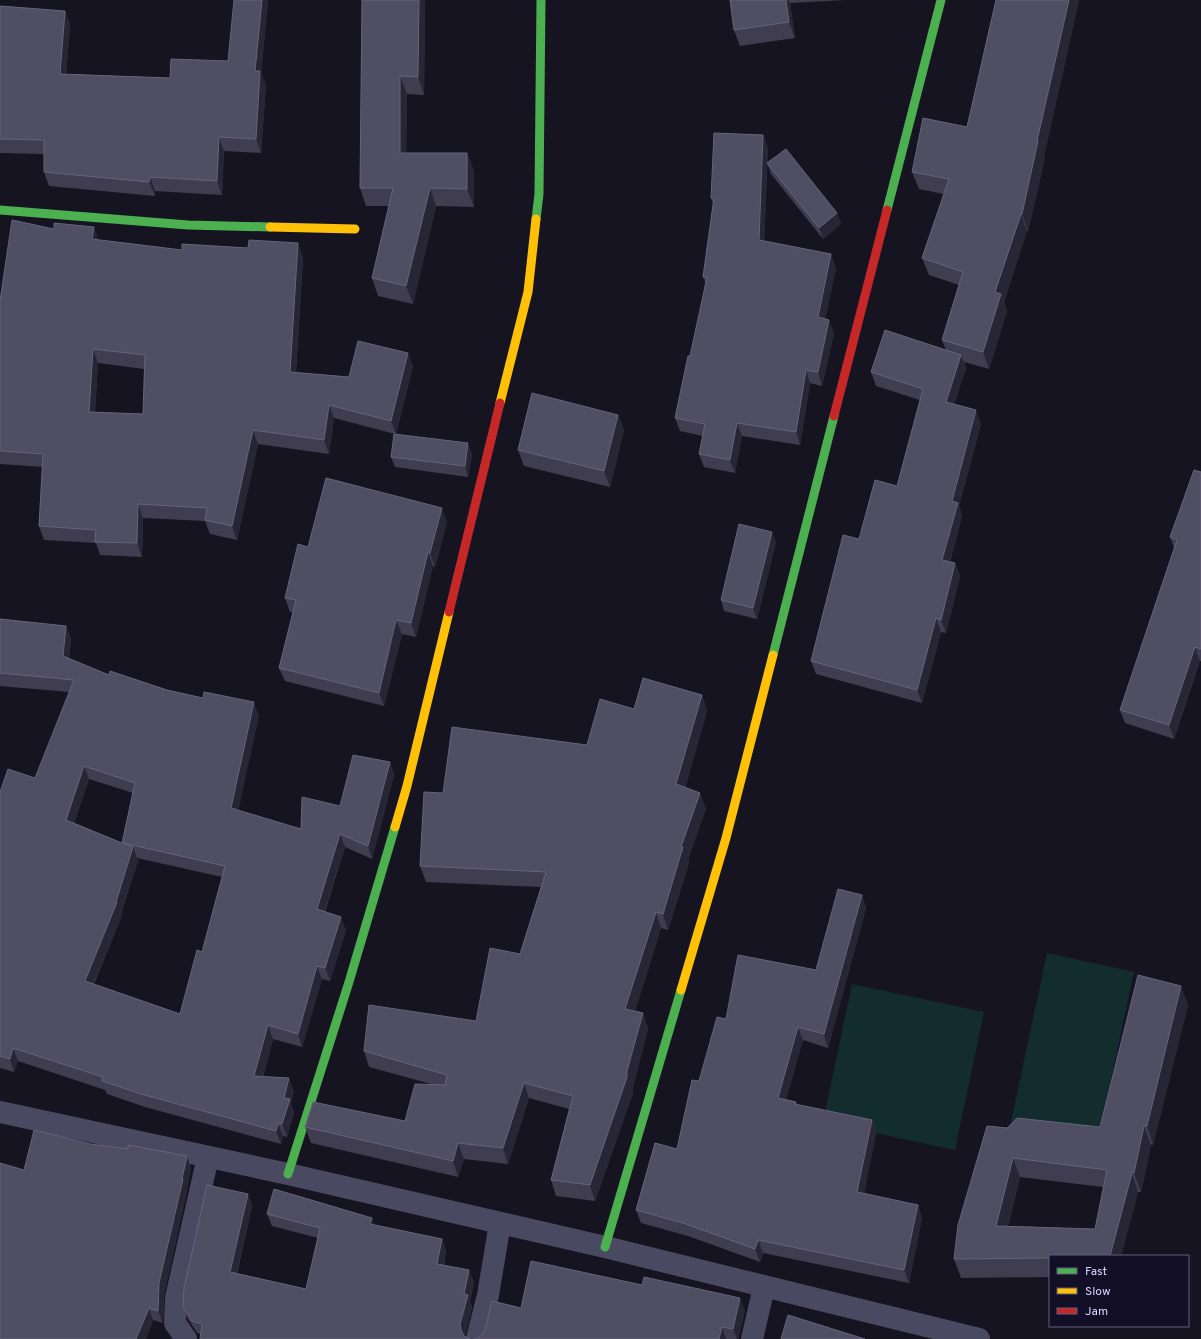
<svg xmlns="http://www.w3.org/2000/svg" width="1201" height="1339" viewBox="0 0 1201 1339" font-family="Overpass,sans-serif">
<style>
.green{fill:#132c2d}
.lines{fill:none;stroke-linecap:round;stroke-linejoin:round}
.street{stroke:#4a4962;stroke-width:22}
.fast{stroke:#4caf50;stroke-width:9}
.slow{stroke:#ffc107;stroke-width:9}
.jam{stroke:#c62828;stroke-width:9}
.wall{fill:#403d50;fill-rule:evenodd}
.shaded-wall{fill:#282635}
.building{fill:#504e63;stroke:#66637b;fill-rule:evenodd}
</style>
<rect width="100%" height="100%" fill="#161421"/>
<g class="green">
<path d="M 1047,953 L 1134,972 L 1098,1141 L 1011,1122 Z"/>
<path d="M 852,984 L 984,1012 L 955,1150 L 823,1122 Z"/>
</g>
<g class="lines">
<g class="street">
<path d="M 0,1112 L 288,1174 L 605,1247 L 979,1339"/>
<path d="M 186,1339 L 175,1323 L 176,1298 L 208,1157"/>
<path d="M 477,1339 L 488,1295 L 500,1223"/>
<path d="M 752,1339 L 764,1287"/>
</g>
<g class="fast">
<path d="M 0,210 L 188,225 L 270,227"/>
<path d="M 887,210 L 941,0"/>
<path d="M 536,219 L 539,194 L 541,0"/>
<path d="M 773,655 L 834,416"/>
<path d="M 288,1174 L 349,982 L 395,827"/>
<path d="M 605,1247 L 681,990"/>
</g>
<g class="slow">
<path d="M 270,227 L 355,229"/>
<path d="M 500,403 L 528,292 L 536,219"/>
<path d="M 395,827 L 407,786 L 449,612"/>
<path d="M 681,990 L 726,838 L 773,655"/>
</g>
<g class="jam">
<path d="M 834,416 L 887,210"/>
<path d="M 449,612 L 500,403"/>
</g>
</g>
<g class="wall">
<path d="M 362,0 L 424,0 L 425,3 L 424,95 L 407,94 L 406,153 L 467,153 L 474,171 L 474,207 L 436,206 L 413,304 L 378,296 L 372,278 L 389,206 L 366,206 L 360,188 Z"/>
<path d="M 730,0 L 845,0 L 790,3 L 795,38 L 740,46 L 734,30 Z"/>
<path d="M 996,0 L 1079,0 L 1044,156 L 1045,158 L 1028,231 L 1027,231 L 1004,302 L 1007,311 L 989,369 L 964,362 L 966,368 L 954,404 L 981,424 L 959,506 L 962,516 L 950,562 L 955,563 L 960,576 L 946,633 L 941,632 L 922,703 L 816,674 L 811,661 L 859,539 L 897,486 L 920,400 L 876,386 L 871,372 L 946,350 L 942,340 L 959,285 L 929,275 L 922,258 L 944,194 L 919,189 L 912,172 L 967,127 Z"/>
<path d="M 268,1 L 261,73 L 266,85 L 261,153 L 224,151 L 222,195 L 155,191 L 155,196 L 49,186 L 44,172 L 44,154 L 0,153 L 0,6 L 65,11 L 70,25 L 66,74 L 170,78 L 228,61 Z"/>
<path d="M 763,135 L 768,148 L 764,241 L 836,268 L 825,319 L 834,333 L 822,386 L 810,383 L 800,445 L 742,436 L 735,473 L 704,467 L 699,454 L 703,436 L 680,431 L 675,418 L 690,356 L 706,284 L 703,277 L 713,204 L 711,198 Z"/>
<path d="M 767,163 L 837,213 L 841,224 L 823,239 L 771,174 Z"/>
<path d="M 98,240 L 182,250 L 303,257 L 296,373 L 349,377 L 413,366 L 396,434 L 472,454 L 468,477 L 395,467 L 391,457 L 395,434 L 334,418 L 329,454 L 258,444 L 237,540 L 210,534 L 205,521 L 143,518 L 142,557 L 100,555 L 96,543 L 44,540 L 39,526 L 43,467 L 0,464 L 0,301 ZM 98,363 L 144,369 L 143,414 L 95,412 Z"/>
<path d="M 618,415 L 624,430 L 610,487 L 524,466 L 518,450 Z"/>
<path d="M 1201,472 L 1201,661 L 1200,661 L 1174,739 L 1125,723 L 1120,710 L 1174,548 L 1170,537 Z"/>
<path d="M 447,522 L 435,567 L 433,566 L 416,637 L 402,634 L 384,706 L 285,681 L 279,668 L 293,612 L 290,612 L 285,598 L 308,547 Z"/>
<path d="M 776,542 L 757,619 L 724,611 L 721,600 Z"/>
<path d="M 0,619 L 66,626 L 71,639 L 69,659 L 109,675 L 167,690 L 259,715 L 238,810 L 301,829 L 340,806 L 390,762 L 394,775 L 372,859 L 345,847 L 325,912 L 346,930 L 330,981 L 322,979 L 302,1047 L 273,1039 L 263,1077 L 294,1091 L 291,1103 L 294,1113 L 287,1137 L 283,1136 L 281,1144 L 145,1107 L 107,1094 L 105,1090 L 18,1061 L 14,1072 L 0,1068 L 0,792 L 35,778 L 69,692 L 0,686 ZM 89,779 L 133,793 L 122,843 L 74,823 ZM 137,858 L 222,877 L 202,952 L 180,1014 L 94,984 L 122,915 L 121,914 L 138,861 Z"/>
<path d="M 702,695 L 707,711 L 685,788 L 706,808 L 688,860 L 689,863 L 668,930 L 661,928 L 635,1011 L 643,1013 L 648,1029 L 633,1087 L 633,1093 L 595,1201 L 556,1196 L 551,1180 L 569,1109 L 529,1098 L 508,1164 L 464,1159 L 458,1177 L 311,1143 L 305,1127 L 405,1121 L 431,1084 L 369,1067 L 364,1051 L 476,1021 L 520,954 L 541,887 L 426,882 L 420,866 L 443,793 L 587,745 L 634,709 Z"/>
<path d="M 862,895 L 866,908 L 828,1048 L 803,1040 L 786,1099 L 796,1102 L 797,1105 L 872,1120 L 876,1133 L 864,1193 L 918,1205 L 922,1218 L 909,1283 L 763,1253 L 760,1262 L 688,1236 L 641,1223 L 636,1210 L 677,1149 L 699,1081 L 726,1019 L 816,970 Z"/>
<path d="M 1188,1005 L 1153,1145 L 1151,1145 L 1141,1192 L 1138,1192 L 1121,1256 L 1050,1256 L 1050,1277 L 961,1278 L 954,1259 L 1007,1128 L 1100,1127 ZM 1020,1177 L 1103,1187 L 1095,1229 L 1008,1226 Z"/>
<path d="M 91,1144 L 128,1149 L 187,1156 L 191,1168 L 187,1189 L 187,1191 L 164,1295 L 163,1323 L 153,1320 L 146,1339 L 0,1339 L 24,1170 Z"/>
<path d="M 248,1194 L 252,1206 L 237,1274 L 306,1289 L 318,1238 L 272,1226 L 267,1214 L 372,1218 L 374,1225 L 442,1239 L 446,1251 L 444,1265 L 469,1270 L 474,1282 L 470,1301 L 472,1307 L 465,1336 L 201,1334 L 197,1333 L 188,1319 L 183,1307 Z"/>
<path d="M 521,1308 L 745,1310 L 738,1339 L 476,1339 Z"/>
</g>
<g class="shaded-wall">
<path d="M 262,0 L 268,0 L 268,1 L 261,73 L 266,85 L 261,153 L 256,139 L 255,71 Z"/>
<path d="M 419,0 L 424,0 L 425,3 L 424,95 L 418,77 Z"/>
<path d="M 786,0 L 788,0 L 790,3 L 795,38 L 789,22 Z"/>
<path d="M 1069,0 L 1079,0 L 1044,156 L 1045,158 L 1028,231 L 1022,214 L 1037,141 Z"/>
<path d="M 65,11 L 70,25 L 65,88 L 60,74 Z"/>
<path d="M 400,76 L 407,94 L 406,170 L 400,153 Z"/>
<path d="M 763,135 L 768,148 L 764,253 L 759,240 Z"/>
<path d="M 219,137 L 224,151 L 222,195 L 217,181 Z"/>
<path d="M 467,153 L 474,171 L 474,207 L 467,189 Z"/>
<path d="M 150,177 L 155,191 L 155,196 L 149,182 Z"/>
<path d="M 430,188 L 436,206 L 413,304 L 406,286 Z"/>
<path d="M 837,213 L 841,224 L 823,239 L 819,228 Z"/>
<path d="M 1021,214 L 1027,231 L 1004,302 L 1007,311 L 989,369 L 983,352 L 995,292 Z"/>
<path d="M 94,227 L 99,241 L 92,239 Z"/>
<path d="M 298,243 L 303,257 L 295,386 L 290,372 Z"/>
<path d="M 831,254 L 836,268 L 823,331 L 818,317 Z"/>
<path d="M 829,320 L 834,333 L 822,386 L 818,372 Z"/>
<path d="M 93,349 L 98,363 L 94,425 L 89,412 Z"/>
<path d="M 408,353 L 413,366 L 396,434 L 391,421 Z"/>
<path d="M 961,355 L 966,368 L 951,415 L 946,402 Z"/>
<path d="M 806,370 L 810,383 L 800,445 L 796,432 Z"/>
<path d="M 329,405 L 334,418 L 329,454 L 324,440 Z"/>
<path d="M 976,410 L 981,424 L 959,506 L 962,516 L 947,573 L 942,560 L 952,501 Z"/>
<path d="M 618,415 L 624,430 L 610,487 L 604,471 Z"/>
<path d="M 737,423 L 742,436 L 735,473 L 730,460 Z"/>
<path d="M 253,430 L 258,444 L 237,540 L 232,526 Z"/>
<path d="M 468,443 L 472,454 L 468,477 L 465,466 Z"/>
<path d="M 138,504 L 143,518 L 142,557 L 137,543 Z"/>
<path d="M 442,508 L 447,522 L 435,567 L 430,553 Z"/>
<path d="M 772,532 L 776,542 L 757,619 L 753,608 Z"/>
<path d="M 428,552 L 433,566 L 416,637 L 411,623 Z"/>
<path d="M 955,563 L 960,576 L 946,633 L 941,620 Z"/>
<path d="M 936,618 L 941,632 L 922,703 L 917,690 Z"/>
<path d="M 396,620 L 402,634 L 384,706 L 379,693 Z"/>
<path d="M 66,626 L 71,639 L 68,669 L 63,656 Z"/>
<path d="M 1195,647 L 1200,661 L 1174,739 L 1169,725 Z"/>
<path d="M 702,695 L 707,711 L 682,800 L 676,784 Z"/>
<path d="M 254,702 L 259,715 L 236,821 L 231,808 Z"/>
<path d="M 390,762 L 394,775 L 372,859 L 368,846 Z"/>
<path d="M 84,766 L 89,779 L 71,833 L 66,820 Z"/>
<path d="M 700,793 L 706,808 L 688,860 L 689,863 L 668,930 L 663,914 L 681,847 Z"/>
<path d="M 340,834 L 345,847 L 321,922 L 317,909 Z"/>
<path d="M 133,847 L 138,861 L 121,914 L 122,915 L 89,994 L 85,981 L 116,902 Z"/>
<path d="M 862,895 L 866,908 L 828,1048 L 824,1034 Z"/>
<path d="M 656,912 L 661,928 L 631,1024 L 625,1009 Z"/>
<path d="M 341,917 L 346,930 L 330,981 L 325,968 Z"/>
<path d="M 317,966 L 322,979 L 302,1047 L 298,1034 Z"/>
<path d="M 1181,986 L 1188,1005 L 1153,1145 L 1147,1126 Z"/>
<path d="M 643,1013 L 648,1029 L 633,1087 L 633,1093 L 595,1201 L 590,1185 L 627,1071 Z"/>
<path d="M 268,1025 L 273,1039 L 259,1089 L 254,1076 Z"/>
<path d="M 798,1027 L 803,1040 L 783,1111 L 778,1098 Z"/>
<path d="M 13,1048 L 18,1061 L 14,1072 L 10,1059 Z"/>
<path d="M 289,1078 L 294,1091 L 291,1103 L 294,1113 L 287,1137 L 282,1124 L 284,1098 Z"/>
<path d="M 524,1083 L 529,1098 L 508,1164 L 503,1148 Z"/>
<path d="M 872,1120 L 876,1133 L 862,1205 L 857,1192 Z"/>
<path d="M 278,1123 L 283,1136 L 281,1144 L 276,1131 Z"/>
<path d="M 1144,1126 L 1151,1145 L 1141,1192 L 1134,1173 Z"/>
<path d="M 458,1143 L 464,1159 L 458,1177 L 453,1161 Z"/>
<path d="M 187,1156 L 191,1168 L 187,1189 L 187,1191 L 164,1295 L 163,1323 L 158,1311 L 159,1283 Z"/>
<path d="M 1013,1158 L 1020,1177 L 1003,1244 L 996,1226 Z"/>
<path d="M 1132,1173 L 1138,1192 L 1121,1256 L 1110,1256 Z"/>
<path d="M 248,1194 L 252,1206 L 234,1284 L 230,1272 Z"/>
<path d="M 918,1205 L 922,1218 L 909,1283 L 904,1270 Z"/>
<path d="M 372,1218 L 376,1230 L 370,1224 Z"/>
<path d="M 442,1239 L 446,1251 L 441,1276 L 437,1264 Z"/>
<path d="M 758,1240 L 763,1253 L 760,1262 L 755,1249 Z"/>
<path d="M 469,1270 L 474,1282 L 470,1301 L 472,1307 L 465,1336 L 465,1339 L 461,1330 L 460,1324 L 464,1294 Z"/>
<path d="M 740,1298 L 745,1310 L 738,1339 L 737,1339 L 733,1329 Z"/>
<path d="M 149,1308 L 153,1320 L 146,1339 L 136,1339 Z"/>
<path d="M 722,1327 L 726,1339 L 719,1339 Z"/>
</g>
<g class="building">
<path d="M 234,0 L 262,0 L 255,71 L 260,71 L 256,139 L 219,137 L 217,181 L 150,177 L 149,182 L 44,172 L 44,140 L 0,139 L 0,6 L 65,11 L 60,74 L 170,78 L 171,59 L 228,61 Z"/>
<path d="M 362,0 L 419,0 L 418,77 L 400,76 L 400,153 L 467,153 L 467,189 L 430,188 L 406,286 L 372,278 L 393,188 L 360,188 Z"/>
<path d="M 730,0 L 786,0 L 789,22 L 734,30 Z"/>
<path d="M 996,0 L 1069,0 L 1037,141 L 1038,141 L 1022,214 L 1021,214 L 995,292 L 1001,294 L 983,352 L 942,340 L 963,272 L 922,258 L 949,179 L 912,172 L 923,118 L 967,127 Z"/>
<path d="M 714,133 L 763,135 L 759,240 L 831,254 L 818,317 L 829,320 L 818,372 L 806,370 L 796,432 L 737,423 L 730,460 L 699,454 L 705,424 L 675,418 L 688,356 L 690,356 L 707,277 L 703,277 L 714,198 L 711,198 Z"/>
<path d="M 786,149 L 837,213 L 819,228 L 767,163 Z"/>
<path d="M 12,220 L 54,229 L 54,223 L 94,227 L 92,239 L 182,250 L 182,244 L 248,248 L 249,240 L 298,243 L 290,372 L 349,377 L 358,341 L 408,353 L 391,421 L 329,405 L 324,440 L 253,430 L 232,526 L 205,520 L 207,508 L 138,504 L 137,543 L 95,542 L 96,530 L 39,526 L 43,454 L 0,451 L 0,301 ZM 93,349 L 145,355 L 143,414 L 89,412 Z"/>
<path d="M 885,330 L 961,355 L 946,402 L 976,410 L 952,501 L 958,503 L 942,560 L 955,563 L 941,620 L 936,618 L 917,690 L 811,661 L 843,535 L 859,539 L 875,480 L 897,486 L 923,389 L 871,372 Z"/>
<path d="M 532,393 L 618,415 L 604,471 L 518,450 Z"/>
<path d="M 394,434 L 468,443 L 465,466 L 391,457 Z"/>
<path d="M 1194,470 L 1201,472 L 1201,649 L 1195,647 L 1169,725 L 1120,710 L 1177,540 L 1170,537 Z"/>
<path d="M 326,478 L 442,508 L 430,553 L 428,552 L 411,623 L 396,620 L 379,693 L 279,668 L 296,600 L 285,598 L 298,544 L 308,547 Z"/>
<path d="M 739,524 L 772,532 L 753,608 L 721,600 Z"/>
<path d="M 0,619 L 66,626 L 63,656 L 109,675 L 110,671 L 167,690 L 203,698 L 204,692 L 254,702 L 231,808 L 301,829 L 302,797 L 340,806 L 353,755 L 390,762 L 368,846 L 340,834 L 317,909 L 341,917 L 325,968 L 317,966 L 298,1034 L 268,1025 L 254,1076 L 289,1078 L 284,1098 L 290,1099 L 282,1124 L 278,1123 L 276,1131 L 141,1094 L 102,1081 L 103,1077 L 13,1048 L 10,1059 L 0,1056 L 0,792 L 8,769 L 35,778 L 74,680 L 0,673 ZM 84,766 L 135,783 L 122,843 L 66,820 ZM 123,843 L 225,866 L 202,952 L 197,950 L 180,1014 L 85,981 L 117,902 L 116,902 L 133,847 Z"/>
<path d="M 643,678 L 702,695 L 676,784 L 700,793 L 681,847 L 683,847 L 663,914 L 656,912 L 625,1009 L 643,1013 L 627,1071 L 627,1077 L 590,1185 L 551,1180 L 573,1096 L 524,1083 L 503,1148 L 458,1143 L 453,1161 L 305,1127 L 313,1102 L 405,1121 L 415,1084 L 445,1085 L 447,1075 L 364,1051 L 369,1005 L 476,1021 L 490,948 L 520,954 L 546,872 L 420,866 L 424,792 L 443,793 L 452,727 L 587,745 L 600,699 L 634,709 Z"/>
<path d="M 838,889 L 862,895 L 824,1034 L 798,1027 L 778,1098 L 796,1102 L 795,1104 L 872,1120 L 857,1192 L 918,1205 L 904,1270 L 758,1240 L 755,1249 L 683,1223 L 636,1210 L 655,1143 L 677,1149 L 692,1080 L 699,1081 L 717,1017 L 726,1019 L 738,955 L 816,970 Z"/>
<path d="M 1138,975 L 1181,986 L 1147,1126 L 1144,1126 L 1134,1173 L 1132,1173 L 1110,1256 L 1050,1256 L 1050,1258 L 954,1259 L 958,1225 L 987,1126 L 1007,1128 L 1017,1118 L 1100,1127 ZM 1013,1158 L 1107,1170 L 1095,1229 L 996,1226 Z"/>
<path d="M 34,1130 L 91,1144 L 128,1149 L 128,1145 L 187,1156 L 182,1179 L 183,1179 L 159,1283 L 158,1311 L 149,1308 L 136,1339 L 0,1339 L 0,1163 L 24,1170 Z"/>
<path d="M 207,1185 L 248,1194 L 230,1272 L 306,1289 L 320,1228 L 267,1214 L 274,1189 L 372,1218 L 370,1224 L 442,1239 L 437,1264 L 469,1270 L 464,1294 L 468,1295 L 460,1324 L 461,1330 L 464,1336 L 470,1339 L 200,1339 L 202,1324 L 192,1321 L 183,1307 L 184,1288 Z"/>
<path d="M 531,1261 L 642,1285 L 644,1277 L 740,1298 L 733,1329 L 722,1327 L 719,1339 L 474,1339 L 476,1339 L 482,1335 L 485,1330 L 492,1301 L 521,1308 Z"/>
<path d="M 788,1315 L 865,1339 L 781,1339 Z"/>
</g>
<rect x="1049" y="1255" width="140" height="72" fill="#130f26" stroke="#625e7d"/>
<rect x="1057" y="1268" width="20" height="6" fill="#4caf50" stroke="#625e7d"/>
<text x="1085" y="1275" font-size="12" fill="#d9d4ff">Fast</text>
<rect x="1057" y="1288" width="20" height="6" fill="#ffc107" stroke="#625e7d"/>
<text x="1085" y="1295" font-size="12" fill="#d9d4ff">Slow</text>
<rect x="1057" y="1308" width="20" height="6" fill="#c62828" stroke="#625e7d"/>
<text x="1085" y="1315" font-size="12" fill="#d9d4ff">Jam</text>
</svg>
